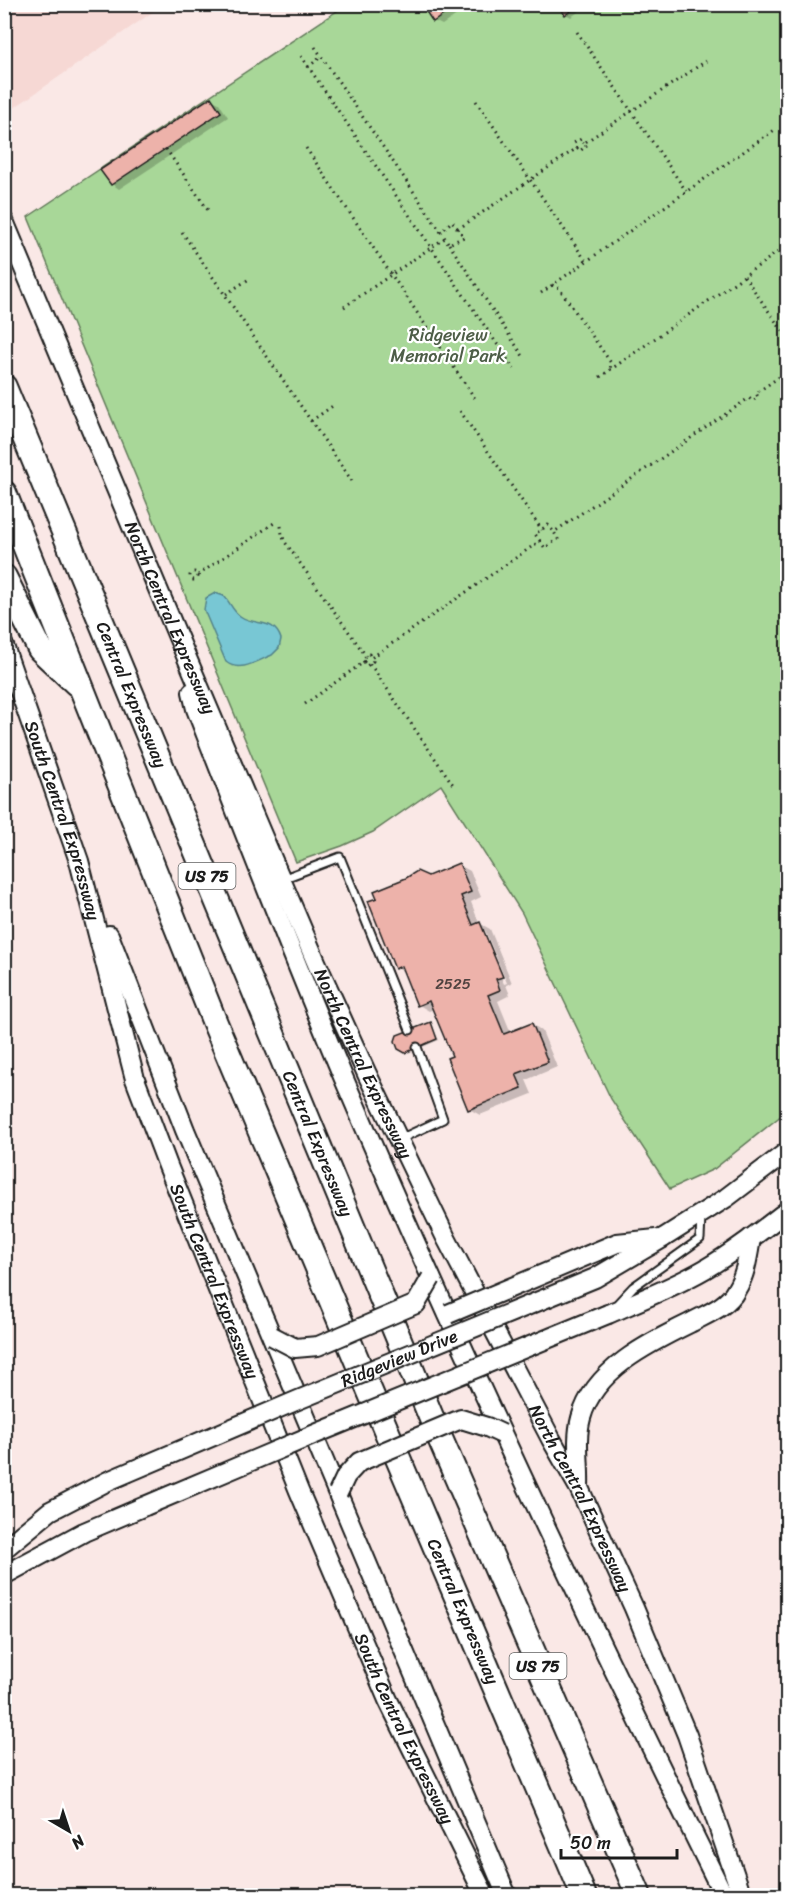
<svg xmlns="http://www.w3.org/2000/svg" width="792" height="1900" viewBox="0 0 792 1900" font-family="Sriracha,sans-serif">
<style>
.built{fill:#f6d8d4}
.green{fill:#a8d798;stroke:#627a5a;stroke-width:1.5}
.water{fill:#78c7d4;stroke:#53838a;stroke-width:1.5}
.shadow{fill:#0003;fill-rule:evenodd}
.building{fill:#edb2aa;stroke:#1c1c1c;stroke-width:1.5}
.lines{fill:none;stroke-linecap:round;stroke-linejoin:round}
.service-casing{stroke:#1c1c1c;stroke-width:11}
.secondary-casing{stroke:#1c1c1c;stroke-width:22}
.motorway-casing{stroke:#1c1c1c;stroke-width:28}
.path{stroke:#1c1c1c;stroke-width:3;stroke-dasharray:1.5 4.5;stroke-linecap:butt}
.service{stroke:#fff;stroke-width:7}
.secondary{stroke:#fff;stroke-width:18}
.motorway{stroke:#fff;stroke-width:24}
.secondary-bridge-casing{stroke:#1c1c1c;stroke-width:22;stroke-linecap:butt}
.secondary-bridge{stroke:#fff;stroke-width:18}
.labels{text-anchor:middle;stroke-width:4.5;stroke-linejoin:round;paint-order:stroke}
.number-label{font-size:15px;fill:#504240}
.shield{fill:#fff;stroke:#606060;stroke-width:1.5}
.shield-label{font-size:16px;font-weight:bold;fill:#1c1c1c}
.park-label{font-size:18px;fill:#4d5d47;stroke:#fff}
.street-label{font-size:18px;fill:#1c1c1c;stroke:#fff}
</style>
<rect width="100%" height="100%" fill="#fae8e6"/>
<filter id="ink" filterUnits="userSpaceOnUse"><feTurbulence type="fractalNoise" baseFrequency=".0167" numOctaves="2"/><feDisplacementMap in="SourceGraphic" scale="12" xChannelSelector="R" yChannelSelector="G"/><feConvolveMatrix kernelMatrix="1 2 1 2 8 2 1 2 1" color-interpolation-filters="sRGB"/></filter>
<g filter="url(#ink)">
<path class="built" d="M 4,5 L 5,4 L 163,5 L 8,112 L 4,101 Z"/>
<path class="green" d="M 346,5 L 787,5 L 787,1111 L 714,1169 L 670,1189 L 611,1099 L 522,913 L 441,785 L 373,832 L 342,846 L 296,862 L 28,217 Z"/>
<path class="water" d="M 215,593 L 224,596 C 230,602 232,610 240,616 C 255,627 274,617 281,639 L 279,648 L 272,655 C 257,661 240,673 226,662 L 204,610 L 206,598 Z"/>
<g class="shadow">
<path d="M 423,4 L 473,4 L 442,25 L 434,21 Z"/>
<path d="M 559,4 L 586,4 L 587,6 L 571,17 L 566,14 Z"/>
<path d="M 211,99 L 219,103 L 228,117 L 119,189 L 112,184 Z"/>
<path d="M 459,865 L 470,871 L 481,897 L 471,902 L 479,923 L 490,929 L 512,983 L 506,985 L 510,995 L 498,1001 L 511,1033 L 532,1024 L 542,1031 L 557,1067 L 526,1080 L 532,1094 L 480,1115 L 469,1109 L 454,1057 L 434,1009 L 429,1011 L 419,1005 L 406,973 L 397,968 L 427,878 ZM 482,930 L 485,930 L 507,983 L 504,984 Z"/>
<path d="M 431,1024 L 439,1040 L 408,1053 L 399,1048 Z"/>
</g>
<g class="building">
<path d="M 421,4 L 459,4 L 433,22 Z"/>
<path d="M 557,4 L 580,4 L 565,15 Z"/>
<path d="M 211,97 L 221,112 L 111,185 L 100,170 Z"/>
<path d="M 459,863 L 471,892 L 461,896 L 473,925 L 480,922 L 503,977 L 496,979 L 500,990 L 488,995 L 504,1034 L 532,1023 L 548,1062 L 516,1074 L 522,1088 L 468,1110 L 447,1058 L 452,1056 L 429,1001 L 417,1006 L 401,966 L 395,969 L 368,901 L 377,898 L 374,891 L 406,878 L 417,871 L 428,876 Z"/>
<path d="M 431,1022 L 437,1039 L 405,1053 L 398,1049 L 395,1041 L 397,1035 Z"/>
</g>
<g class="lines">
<defs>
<g id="service">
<path d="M 282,879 L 340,857 L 410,1030"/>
<path d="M 400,1139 L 443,1119 L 417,1047"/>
<path d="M 618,1303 L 633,1287 L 700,1239 L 701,1217"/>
</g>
<g id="secondary">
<path id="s1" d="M 4,221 L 178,637 L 317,964 L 367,1074 L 446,1238 L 551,1439 L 579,1488 L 634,1608 L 687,1735 L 742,1896"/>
<path id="s2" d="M 4,646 L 79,861 L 135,1079 L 168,1166 L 299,1491 L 388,1700 L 485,1896"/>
<path d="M 192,692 L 196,709 C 244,832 292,956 344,1079 C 462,1355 591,1627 724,1896"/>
<path d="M 109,935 L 185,1130 L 507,1896"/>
<path d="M 663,1238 L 726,1198 L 788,1151"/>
<path d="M 608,1314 C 641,1300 674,1287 705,1269 C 734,1252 761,1231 788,1210"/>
<path d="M 579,1486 C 580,1464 575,1440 581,1418 C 594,1369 651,1342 692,1322 C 707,1314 728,1306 736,1290 C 746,1274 748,1256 751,1238"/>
<path d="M 4,1549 L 50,1511 L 108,1481"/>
<path d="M 4,1575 L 84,1532 L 145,1506"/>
</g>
<g id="motorway">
<path id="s3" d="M 4,387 L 439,1436 L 639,1896"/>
<path id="s4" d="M 4,493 L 215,1023 L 397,1456 L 584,1896"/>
<path d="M 4,577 L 40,649 L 76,683"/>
</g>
</defs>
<use href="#service" class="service-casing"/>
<use href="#secondary" class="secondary-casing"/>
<use href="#motorway" class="motorway-casing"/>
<g class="path">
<path d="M 577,32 L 686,191"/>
<path d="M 315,47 L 441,232"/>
<path d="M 301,56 L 514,369"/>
<path d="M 308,67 L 321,57"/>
<path d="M 476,101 L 586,261"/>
<path d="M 306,148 L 476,400"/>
<path d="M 577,148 L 574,143 L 581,139 L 584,143"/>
<path d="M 166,149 L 210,213"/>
<path d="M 182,232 L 354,484"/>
<path d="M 445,238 L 441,232 L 452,221 L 458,229"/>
<path d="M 449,244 L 523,356"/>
<path d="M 744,276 L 788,339"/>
<path d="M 552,285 L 559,288 L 611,363 L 610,370"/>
<path d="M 541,293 L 776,129"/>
<path d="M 226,294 L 249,279"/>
<path d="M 344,307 L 445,238 L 449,244 L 464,237 L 458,229 L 577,148 L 580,151 L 586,146 L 584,143 L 706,61"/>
<path d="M 600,377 L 788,245"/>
<path d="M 460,411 L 542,530"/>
<path d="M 311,421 L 334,405"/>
<path d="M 281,526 L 282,535 L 285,542 L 366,656"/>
<path d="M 540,541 L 535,534 L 548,525 L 554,532"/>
<circle cx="194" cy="576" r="4"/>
<path d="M 198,575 L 274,523"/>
<path d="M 364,662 L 362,659 L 369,654 L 371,658"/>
<path d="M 370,664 L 454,786"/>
<path d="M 305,704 L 364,662 L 367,666 L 373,661 L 371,658 L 540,541 L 545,548 L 558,539 L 554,532 L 749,398 L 752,401 L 758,397 L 756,393 L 788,371"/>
</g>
<use href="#service" class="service"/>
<use href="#secondary" class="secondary"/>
<use href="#motorway" class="motorway"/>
<defs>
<g id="secondary-bridge">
<path d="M 448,1314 L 617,1243 L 656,1239"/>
<path d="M 272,1336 L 295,1348 L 318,1346 L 416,1304 L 431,1278"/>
<path id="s5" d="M 108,1481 L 298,1400 L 595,1278 L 663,1238"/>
<path d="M 338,1493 L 346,1476 L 359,1462 L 461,1419 L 487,1427 L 502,1434"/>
<path d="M 145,1506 L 313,1435 L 608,1314"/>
</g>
</defs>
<use href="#secondary-bridge" class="secondary-bridge-casing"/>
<use href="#secondary-bridge" class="secondary-bridge"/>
</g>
</g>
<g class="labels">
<g class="number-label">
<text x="453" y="989">2525</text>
</g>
<g class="shield">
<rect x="178.5" y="863" width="57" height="26" rx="4.5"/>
<rect x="509.5" y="1653" width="57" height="26" rx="4.5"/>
</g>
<g class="shield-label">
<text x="207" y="882">US 75</text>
<text x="538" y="1672">US 75</text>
</g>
<g class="park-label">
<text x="448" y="341">Ridgeview<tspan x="448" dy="21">Memorial Park</tspan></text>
</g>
<g class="street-label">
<text dy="6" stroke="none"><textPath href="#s1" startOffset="430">North Central Expressway</textPath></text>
<text dy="6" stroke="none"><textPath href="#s3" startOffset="333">Central Expressway</textPath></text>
<text dy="6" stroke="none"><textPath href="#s2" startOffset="184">South Central Expressway</textPath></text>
<text dy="6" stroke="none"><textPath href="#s1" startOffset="916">North Central Expressway</textPath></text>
<text dy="6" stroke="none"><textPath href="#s3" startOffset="819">Central Expressway</textPath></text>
<text dy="6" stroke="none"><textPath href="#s2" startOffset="670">South Central Expressway</textPath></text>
<text dy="6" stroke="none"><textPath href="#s5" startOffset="316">Ridgeview Drive</textPath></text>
<text dy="6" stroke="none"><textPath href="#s1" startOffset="1402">North Central Expressway</textPath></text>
<text dy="6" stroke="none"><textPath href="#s4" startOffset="1209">Central Expressway</textPath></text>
<text dy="6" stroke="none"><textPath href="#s2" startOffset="1156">South Central Expressway</textPath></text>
</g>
</g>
<rect width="792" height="1900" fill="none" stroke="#fff" stroke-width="24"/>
<rect x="12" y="12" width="768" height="1876" fill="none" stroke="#1c1c1c" stroke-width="2" filter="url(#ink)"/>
<g transform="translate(69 1831) rotate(141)" stroke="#ffffff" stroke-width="4.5" paint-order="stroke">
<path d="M0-4.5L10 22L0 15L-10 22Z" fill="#1c1c1c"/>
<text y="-9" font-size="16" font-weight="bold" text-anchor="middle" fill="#1c1c1c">N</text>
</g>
<path d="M561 1849v9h116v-9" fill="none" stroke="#1c1c1c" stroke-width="3"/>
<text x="570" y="1849" font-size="18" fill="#1c1c1c" stroke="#ffffff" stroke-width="4.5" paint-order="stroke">50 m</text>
</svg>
